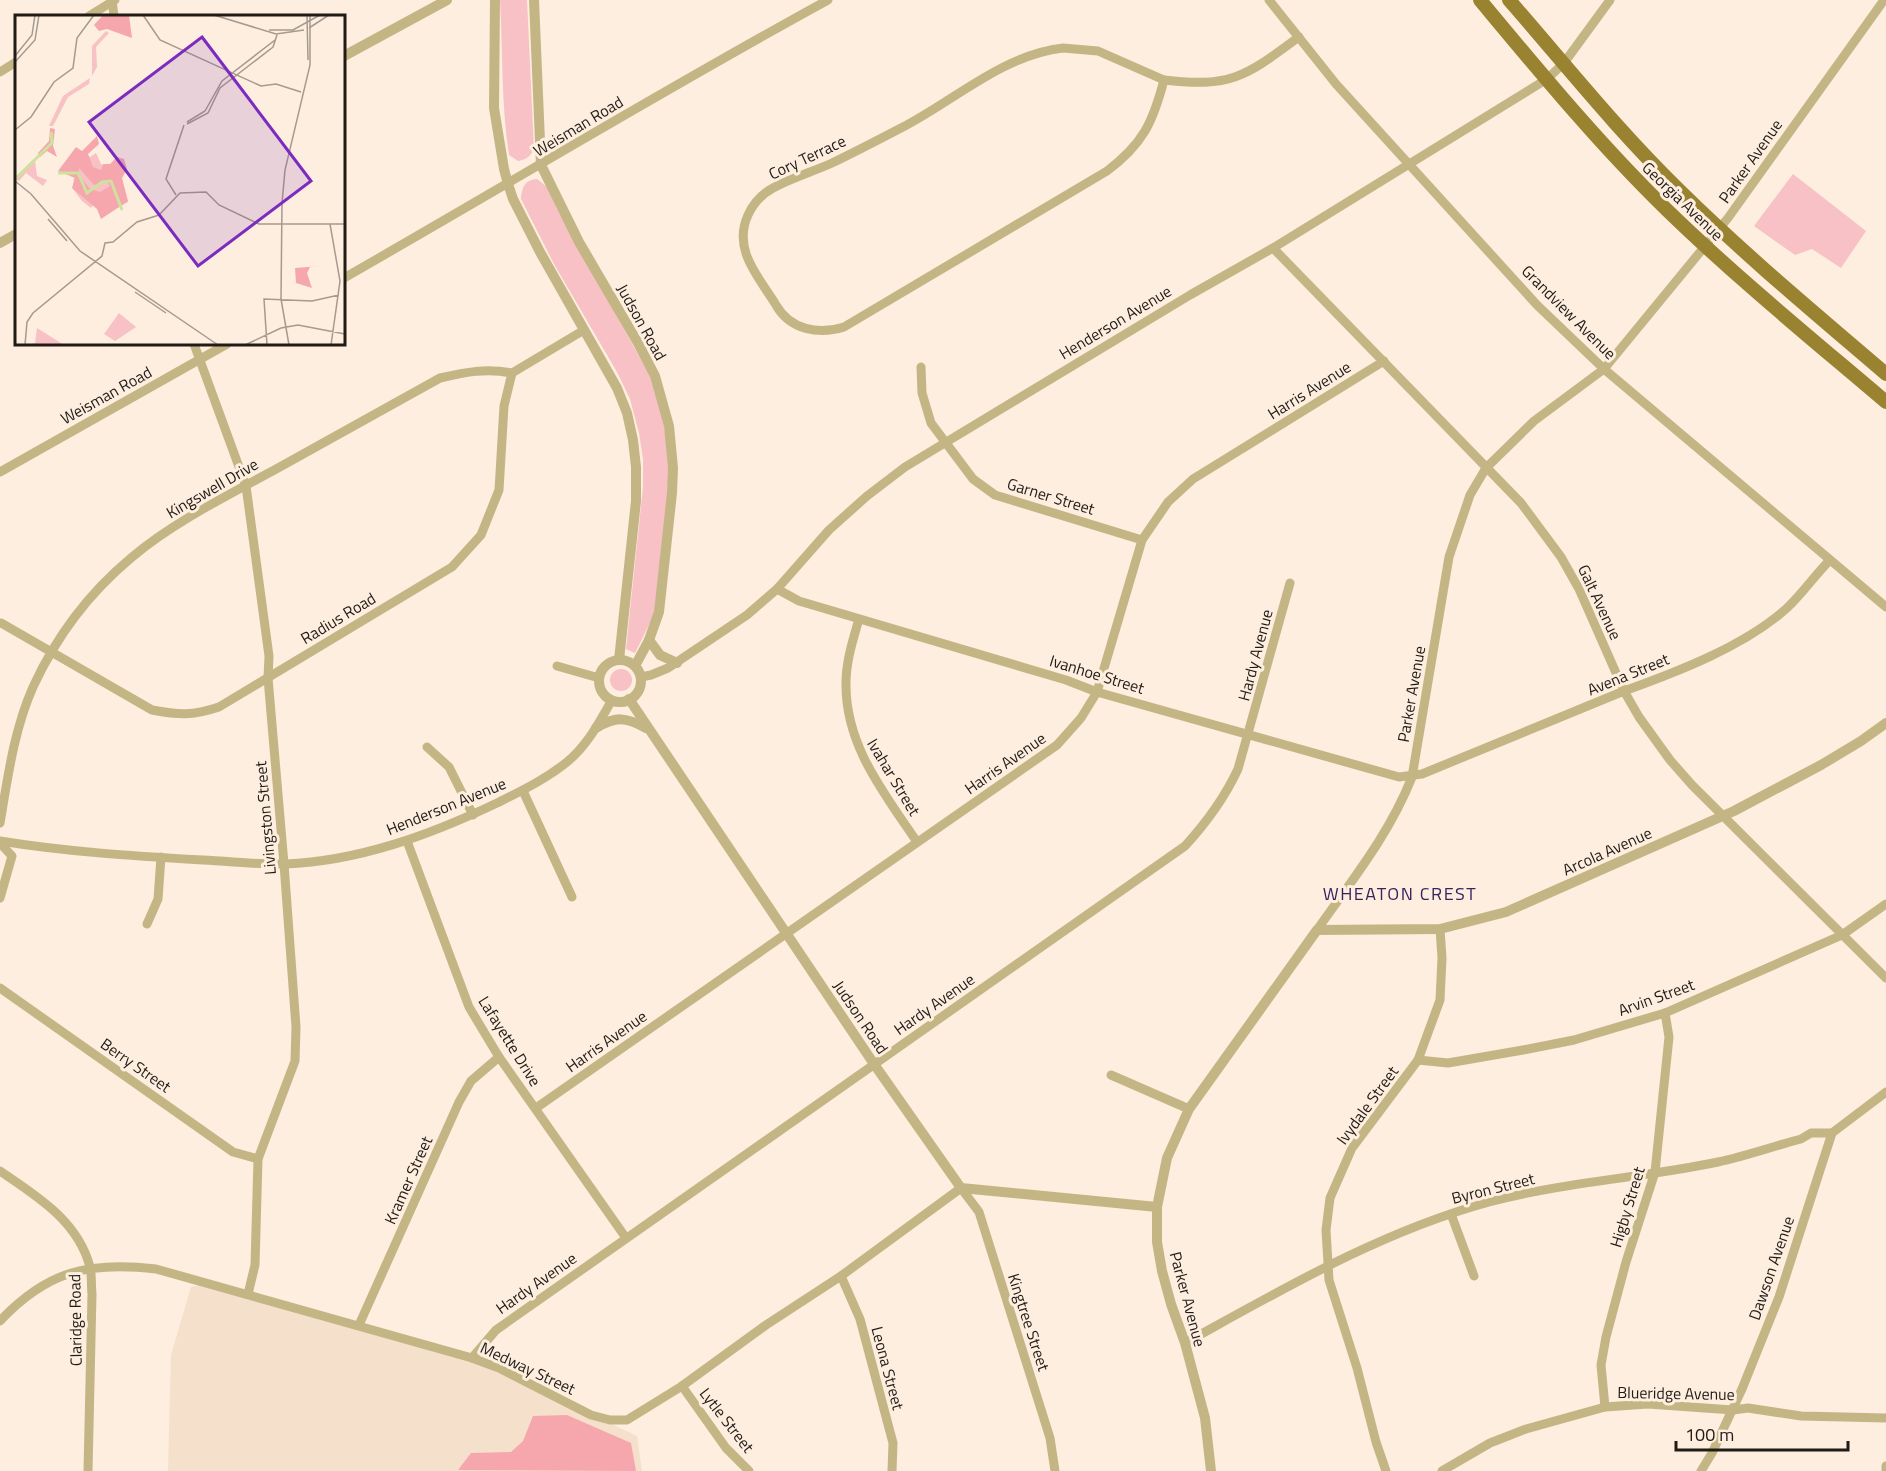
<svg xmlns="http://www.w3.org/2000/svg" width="1886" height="1471" viewBox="0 0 1886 1471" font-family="'Titillium Web',sans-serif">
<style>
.built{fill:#f5e0cb}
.green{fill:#f7c1c5}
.forest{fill:#f5a7ad}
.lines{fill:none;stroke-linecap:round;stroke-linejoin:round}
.minor{stroke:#c4b684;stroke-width:9}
.tertiary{stroke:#c4b684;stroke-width:10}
.primary{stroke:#998331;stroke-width:14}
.labels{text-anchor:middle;stroke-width:6;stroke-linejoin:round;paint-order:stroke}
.street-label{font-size:16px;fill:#211b16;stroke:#fdeedf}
.neighbourhood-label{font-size:18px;letter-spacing:1.5px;fill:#36245f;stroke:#fdeedf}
.inset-river{fill:none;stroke:#cfe29d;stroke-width:3}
.inset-road{fill:none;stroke:#a59a8f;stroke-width:1.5}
.view{fill:#7b2cbf;fill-opacity:0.15;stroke:#7b2cbf;stroke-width:3}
.inset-edge{fill:none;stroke:#211b16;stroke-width:3}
</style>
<rect width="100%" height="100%" fill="#fdeedf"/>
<path class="built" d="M 208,1283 L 488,1366 L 637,1436 L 642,1471 L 168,1471 L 171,1355 L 191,1287 Z"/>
<g class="green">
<path d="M 500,0 L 527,0 L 534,149 C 530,157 527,159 518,161 L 509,155 C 501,103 503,52 500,0 Z"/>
<path d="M 1793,174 L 1866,231 L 1841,268 L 1812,249 L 1795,255 L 1754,226 Z"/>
<path d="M 537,179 L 547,187 L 557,209 L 649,374 C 656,393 662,412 665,432 C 674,481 661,552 656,603 L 653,617 L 635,653 L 626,649 L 643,487 L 643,459 L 639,433 L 630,399 L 617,372 L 554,264 L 521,199 C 522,188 524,180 537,179 Z"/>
<circle cx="621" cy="680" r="11"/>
</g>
<path class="forest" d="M 567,1415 L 631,1443 L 636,1471 L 458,1470 L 471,1453 L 511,1452 L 523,1441 L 533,1416 Z"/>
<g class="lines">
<g class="minor">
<path d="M 112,0 L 114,16"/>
<path d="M 1269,0 L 1336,84 L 1537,305 L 1604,369 L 1886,607"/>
<path d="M 89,16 L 115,0"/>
<path d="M 1063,48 L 1098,51 L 1164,80 C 1153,122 1143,144 1107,171 L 844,327 C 819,335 790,330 776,305 C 759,277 732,250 748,215 C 753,204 762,194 773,188 C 791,178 812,172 832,163 C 855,152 878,140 901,128 C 954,101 1002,55 1063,48 Z"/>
<path d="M 0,72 L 16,62"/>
<path d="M 1164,80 C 1232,88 1246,76 1299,37"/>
<path d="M 1273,248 L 1521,503 L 1561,557 L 1579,589 L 1624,691 L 1639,717 L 1670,760 L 1692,785 L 1886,978"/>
<path d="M 344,278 C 505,186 665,89 828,0"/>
<path d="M 194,344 L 246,486 L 269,656 L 268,678 L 284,864 L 296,1027 L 295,1061 L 258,1159 L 255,1265 L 248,1294"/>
<path d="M 921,367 L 922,393 L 931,423 L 973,479 L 995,495 L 1142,540"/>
<path d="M 0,472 L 227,344"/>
<path d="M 777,589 L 799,601 L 1066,680 L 1097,692 L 1399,777 L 1422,774 L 1624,691 C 1677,672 1745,646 1787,608 C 1803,593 1815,575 1830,560"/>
<path d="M 859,619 C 853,640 846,661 846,683 C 845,745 884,793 917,842"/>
<path d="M 1,623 L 152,710 C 179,715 192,716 219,707 L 452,567 L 481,535 L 499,490 L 504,406 L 512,373"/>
<path d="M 557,666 L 599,678"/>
<path d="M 641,677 L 651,675 L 668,668 L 747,615 L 777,589 L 829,530 L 867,496 L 905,467 L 1190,295 L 1273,248 L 1547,79 L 1564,63 L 1610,0"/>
<path d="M 427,747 L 449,767 L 473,815"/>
<path d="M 523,791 L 572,897"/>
<path d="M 0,823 C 8,776 14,730 33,687 C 56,637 89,593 131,558 C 172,523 230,494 278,468 C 332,438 386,408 440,378 C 466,372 486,368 512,373 L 584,330"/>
<path d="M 0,841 C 67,852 135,856 203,860 C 230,861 258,865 285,864 C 359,861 430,835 497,803 C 521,791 546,779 567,762 C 588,745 599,722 612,700"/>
<path d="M 407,841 L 469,1007 L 499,1057 L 626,1238"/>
<path d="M 0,843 L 12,856 L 0,898"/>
<path d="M 147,924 L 158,899 L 161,857"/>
<path d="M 1317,930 C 1352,880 1389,835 1412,777 L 1449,557 L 1470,495 L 1486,468 L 1534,421 L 1604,369 L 1728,218 L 1884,0"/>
<path d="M 0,988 L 233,1152 L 258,1159"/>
<path d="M 1418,1060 L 1448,1063 L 1523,1050 L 1574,1040 L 1665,1013 L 1842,935 L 1886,904"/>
<path d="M 1111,1075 L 1189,1109"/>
<path d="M 536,1108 L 1057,745 L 1081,718 L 1097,692 L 1142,540 L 1168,502 L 1193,479 L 1384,361"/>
<path d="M 0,1171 C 37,1196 78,1221 90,1267 C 92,1275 91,1285 92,1294 L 88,1471"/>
<path d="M 1451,1214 L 1474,1276"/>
<path d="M 841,1276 L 860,1319 L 893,1443 L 892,1471"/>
<path d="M 0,1321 C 47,1271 89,1261 156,1269 L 472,1358 L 499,1368 L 591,1415 L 610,1420 L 627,1420 L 682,1386 L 766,1325 L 841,1276 L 961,1188 L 979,1212 L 1050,1438 L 1055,1471"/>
<path d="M 359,1325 L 459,1102 L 471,1081 L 499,1057"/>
<path d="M 1185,1343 C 1283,1289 1380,1232 1489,1202 C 1564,1182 1642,1178 1718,1162 C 1746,1156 1774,1146 1801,1139 L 1811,1133 L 1832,1133"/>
<path d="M 472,1358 L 496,1330 L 1185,846 C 1207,822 1224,799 1238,769 L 1290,583"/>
<path d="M 682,1386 L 726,1448 L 749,1471"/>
<path d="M 1605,1407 L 1601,1365 L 1606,1337 L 1626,1262 L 1655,1172 L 1669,1037 L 1665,1013"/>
<path d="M 1386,1471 L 1376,1442 L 1357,1368 L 1329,1280 L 1326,1230 L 1330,1198 L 1352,1148 L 1418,1060 L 1440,1000 L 1442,958 L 1440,929"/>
<path d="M 1442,1471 L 1490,1443 L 1526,1429 L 1605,1407 L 1648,1404 L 1733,1410 L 1748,1408 L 1801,1416 L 1886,1418"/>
<path d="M 1701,1471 L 1712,1453 L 1742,1389 L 1779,1297 L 1832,1133 L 1886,1092"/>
<path d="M 1886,1471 L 1886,1466"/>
</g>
<g class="tertiary">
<path d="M 495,0 L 494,108 L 504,169 L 508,184 L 513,199 L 540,252 L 617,388 L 627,413 L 633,440 L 636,467 L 636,501 L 619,660"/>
<path d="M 534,0 L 541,165 L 579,242 L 638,343 L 655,376 L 669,426 L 673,468 L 672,493 L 659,612 L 649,640 L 635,666"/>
<path d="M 344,56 L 447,0"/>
<path d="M 0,243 L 16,234"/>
<path d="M 649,640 L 660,655 L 677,663"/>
<circle cx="620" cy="681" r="21"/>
<path d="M 629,699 L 874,1064 L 961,1188 L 1157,1207"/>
<path d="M 596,728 C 616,716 626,717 646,728"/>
<path d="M 1211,1471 L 1205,1418 L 1185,1343 L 1171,1304 L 1162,1271 L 1157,1242 L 1157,1207 L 1167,1158 L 1189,1109 L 1317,930 L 1440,929 L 1506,912 L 1734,811 L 1821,765 L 1861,741 L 1886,723"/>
</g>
<g class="primary">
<path d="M 1480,0 C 1540,72 1600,145 1667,210 C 1737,278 1812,339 1886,402"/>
<path d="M 1509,0 C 1565,64 1618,131 1679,190 C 1745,255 1816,314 1886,374"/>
</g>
</g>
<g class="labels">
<g class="street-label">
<text transform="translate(578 126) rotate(-31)" y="6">Weisman Road</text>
<text transform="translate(807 157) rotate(-25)" y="6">Cory Terrace</text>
<text transform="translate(1750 161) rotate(-55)" y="6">Parker Avenue</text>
<text transform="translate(1683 201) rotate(44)" y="6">Georgia Avenue</text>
<text transform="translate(1569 312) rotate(45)" y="6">Grandview Avenue</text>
<text transform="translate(642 322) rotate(61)" y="6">Judson Road</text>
<text transform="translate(1115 322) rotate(-31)" y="6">Henderson Avenue</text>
<text transform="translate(1309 390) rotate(-32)" y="6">Harris Avenue</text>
<text transform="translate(106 395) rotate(-29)" y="6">Weisman Road</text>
<text transform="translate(212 488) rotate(-30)" y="6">Kingswell Drive</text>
<text transform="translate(1051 496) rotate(17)" y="6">Garner Street</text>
<text transform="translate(1600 602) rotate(65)" y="6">Galt Avenue</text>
<text transform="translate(338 618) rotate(-31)" y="6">Radius Road</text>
<text transform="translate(1255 655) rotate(-75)" y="6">Hardy Avenue</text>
<text transform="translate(1097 674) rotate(17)" y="6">Ivanhoe Street</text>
<text transform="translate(1628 674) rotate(-22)" y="6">Avena Street</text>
<text transform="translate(1411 694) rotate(-80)" y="6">Parker Avenue</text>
<text transform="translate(1005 763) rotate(-35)" y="6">Harris Avenue</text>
<text transform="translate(894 777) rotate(59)" y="6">Ivahar Street</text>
<text transform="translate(446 806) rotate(-22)" y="6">Henderson Avenue</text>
<text transform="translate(265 818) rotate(-95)" y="6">Livingston Street</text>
<text transform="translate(1607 851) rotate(-24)" y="6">Arcola Avenue</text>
<text transform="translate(1656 997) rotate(-20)" y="6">Arvin Street</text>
<text transform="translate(934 1004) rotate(-35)" y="6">Hardy Avenue</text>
<text transform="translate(861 1017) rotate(56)" y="6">Judson Road</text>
<text transform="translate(510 1041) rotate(58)" y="6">Lafayette Drive</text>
<text transform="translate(606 1041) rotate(-35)" y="6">Harris Avenue</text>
<text transform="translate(136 1065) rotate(35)" y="6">Berry Street</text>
<text transform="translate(1367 1105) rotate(-54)" y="6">Ivydale Street</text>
<text transform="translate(408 1180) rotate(-66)" y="6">Kramer Street</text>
<text transform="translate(1493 1188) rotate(-14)" y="6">Byron Street</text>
<text transform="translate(1627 1207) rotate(-73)" y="6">Higby Street</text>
<text transform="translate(1771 1268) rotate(-71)" y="6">Dawson Avenue</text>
<text transform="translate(536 1283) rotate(-35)" y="6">Hardy Avenue</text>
<text transform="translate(1188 1299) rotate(75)" y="6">Parker Avenue</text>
<text transform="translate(75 1320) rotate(-91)" y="6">Claridge Road</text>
<text transform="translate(1029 1322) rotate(72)" y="6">Kingtree Street</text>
<text transform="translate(528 1368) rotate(25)" y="6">Medway Street</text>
<text transform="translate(888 1368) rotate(75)" y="6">Leona Street</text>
<text transform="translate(1676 1393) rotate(1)" y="6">Blueridge Avenue</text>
<text transform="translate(727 1420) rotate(52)" y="6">Lytle Street</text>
</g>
<g class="neighbourhood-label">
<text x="1400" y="900">WHEATON CREST</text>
</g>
</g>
<g transform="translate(15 15)">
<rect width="330" height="330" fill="#fdeedf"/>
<path d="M 91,16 L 94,18 L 81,32 L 82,52 L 77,61 L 77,31 ZM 75,63 L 74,69 L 53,82 L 38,111 L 34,111 L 48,81 ZM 61,133 L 75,142 L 81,138 L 86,149 L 105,162 L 113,187 L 95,197 L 83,184 L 76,193 L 67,186 L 58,174 ZM 20,146 L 22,161 L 32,165 L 28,171 L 11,158 L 4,166 L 0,164 ZM 104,298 L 121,312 L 100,326 L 89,319 ZM 22,313 L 49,330 L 11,330 L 20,328 Z" fill="#f7c1c5"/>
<path d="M 88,0 L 114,0 L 117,23 L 92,14 L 84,16 L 79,10 ZM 35,113 L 40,114 L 38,131 L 42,142 L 32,136 L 25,142 L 23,138 L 34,126 ZM 82,121 L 84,129 L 73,139 L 78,152 L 86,155 L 88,149 L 95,149 L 102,142 L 109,144 L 112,154 L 107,163 L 113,186 L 86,204 L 82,194 L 57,173 L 60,163 L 43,156 L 61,132 L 67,136 ZM 64,153 L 79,170 L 93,167 L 95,171 L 85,177 L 75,174 L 64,160 ZM 305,251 L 295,252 L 292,258 L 297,273 L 281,268 L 280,253 Z" fill="#f5a7ad" fill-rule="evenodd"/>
<path class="inset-river" d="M 43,158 L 63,158 L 72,178 L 87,167 L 96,166 L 107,195M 0,164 L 37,128 L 36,117"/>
<path class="inset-road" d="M 128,0 L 145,25 L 246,71 L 261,69 L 286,77M 199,0 L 261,19 L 289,15M 292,0 L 293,45M 294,13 L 314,0M 254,15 L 278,15 L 305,0M 0,41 L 17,20 L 20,0M 0,47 L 20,25 L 24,0M 172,107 L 190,96 L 207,66 L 260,25M 172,109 L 193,98 L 205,73 L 258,32 L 262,20M 0,115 L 16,102 L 39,67 L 58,53 L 62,23 L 79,0M 0,166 L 16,179 L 65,236 L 203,330M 161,180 L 151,164 L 169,110M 33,204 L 52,226M 315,209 L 325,266 L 316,330M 120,277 L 151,298M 10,330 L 12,307 L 18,298 L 87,241 L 90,228 L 98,227 L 122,207 L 144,200 L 165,178 L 191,177 L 204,190 L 244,209 L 330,209M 230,330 L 266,313 L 283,310 L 330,319M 252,330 L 249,284 L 297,286 L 324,280M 274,330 L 266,284 L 267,188 L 270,155 L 295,50 L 295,0"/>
<path class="view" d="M 187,22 L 296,166 L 183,251 L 74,107 Z"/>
<rect width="330" height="330" class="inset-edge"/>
</g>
<path d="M1676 1441v9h172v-9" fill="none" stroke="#211b16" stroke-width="3"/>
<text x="1685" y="1441" font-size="18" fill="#211b16" stroke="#fdeedf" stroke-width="4.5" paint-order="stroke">100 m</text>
</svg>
